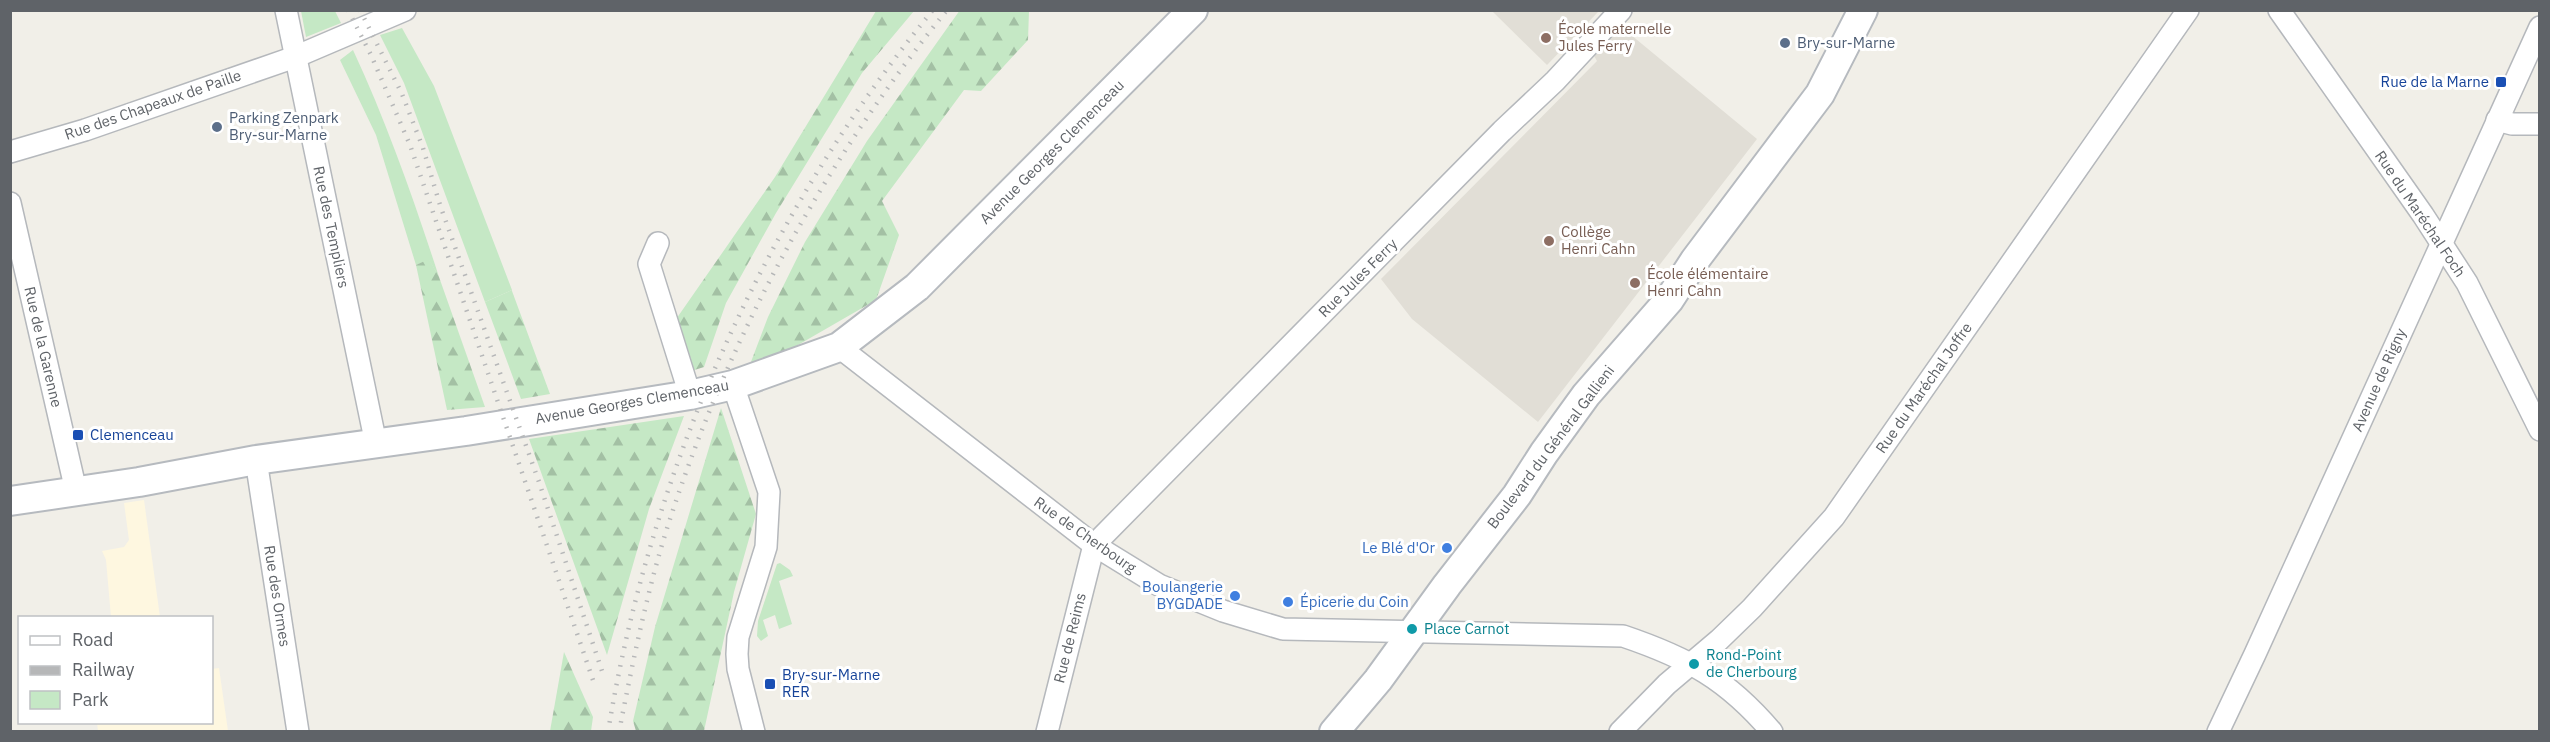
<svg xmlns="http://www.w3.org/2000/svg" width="2550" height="742" viewBox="0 0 2550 742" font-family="'IBM Plex Sans',sans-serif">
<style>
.commercial{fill:#fef7e0}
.education{fill:#e1ded6}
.green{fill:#c5e8c5}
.forest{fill:url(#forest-firs)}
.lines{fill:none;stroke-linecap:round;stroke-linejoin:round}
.street-casing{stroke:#b5b8bc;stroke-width:24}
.secondary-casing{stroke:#b6babf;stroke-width:32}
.street{stroke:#fff;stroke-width:21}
.secondary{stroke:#fff;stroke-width:28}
.rail{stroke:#b6b7b8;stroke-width:4.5;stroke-dasharray:1.5 8;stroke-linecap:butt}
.education-dot{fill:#8d6e63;stroke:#fff;stroke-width:2}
.service-dot{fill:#5c6f8a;stroke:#fff;stroke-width:2}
.transit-dot{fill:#1a4fb4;stroke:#fff;stroke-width:2}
.shop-dot{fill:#3f7fe0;stroke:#fff;stroke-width:2}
.culture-dot{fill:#0f9aa8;stroke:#fff;stroke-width:2}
.labels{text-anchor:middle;stroke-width:6;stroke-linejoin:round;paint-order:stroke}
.education-label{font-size:15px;fill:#785e54;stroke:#fff;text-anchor:start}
.service-label{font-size:15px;fill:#4e5e75;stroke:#fff;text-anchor:start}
.transit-label{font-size:15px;fill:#164399;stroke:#fff;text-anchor:start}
.street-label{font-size:15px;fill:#5f6368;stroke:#fff}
.shop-label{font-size:15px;fill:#366cbe;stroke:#fff;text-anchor:end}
.culture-label{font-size:15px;fill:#0d838f;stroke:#fff;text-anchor:start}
</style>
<defs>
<pattern id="forest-firs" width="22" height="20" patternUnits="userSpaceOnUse" patternTransform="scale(1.5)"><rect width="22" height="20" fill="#c5e8c5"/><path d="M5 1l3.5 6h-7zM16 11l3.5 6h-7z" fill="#a3c0a4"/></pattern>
</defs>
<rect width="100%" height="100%" fill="#f1efe8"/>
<g class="commercial">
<path d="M 144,500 L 160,617 L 111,617 L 106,560 L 102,551 L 124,547 L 129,540 L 124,503 Z"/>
<path d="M 219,668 L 228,731 L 98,731 L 97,723 L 212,722 L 212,669 Z"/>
</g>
<g class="education">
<path d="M 1492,11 L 1599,11 L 1547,65 Z"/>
<path d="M 1619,25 L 1757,139 L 1538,422 L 1412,319 L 1381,279 L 1597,61 L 1593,54 Z"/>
</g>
<g class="green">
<path d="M 301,11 L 335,11 L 341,23 L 306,37 Z"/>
<path d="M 402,28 L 434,86 L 512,290 L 485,302 L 404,83 L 380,35 Z"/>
<path d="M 353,50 C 387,123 414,200 439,277 L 429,260 L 416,265 L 376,135 L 340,60 Z"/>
<path d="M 780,563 L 790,570 L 793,576 L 779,581 L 792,624 L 779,629 L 775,615 L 763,620 L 768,636 L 761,641 L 757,636 L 758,621 L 777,564 Z"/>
</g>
<g class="forest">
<path d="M 960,10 L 1029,11 L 1028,40 L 981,91 L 964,90 L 882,201 L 899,235 L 876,300 L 746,375 L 768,317 L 805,242 L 867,141 Z"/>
<path d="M 876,11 L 914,11 L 862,73 L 776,213 L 726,303 L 704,367 L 685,373 L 672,325 L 775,177 Z"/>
<path d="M 429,259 L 439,277 L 485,407 L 447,410 L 416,265 Z"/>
<path d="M 512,290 L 512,291 L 550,394 L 521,399 L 485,302 Z"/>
<path d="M 721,408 L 756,514 L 734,592 L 704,731 L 636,731 L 633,721 L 655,627 Z"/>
<path d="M 684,416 L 649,509 L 607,655 L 529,439 Z"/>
<path d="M 564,652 L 593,717 L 591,731 L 550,731 Z"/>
</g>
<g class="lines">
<defs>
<g id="street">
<path d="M 286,10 L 376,444"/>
<path d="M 2279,10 L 2423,215 L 2467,283 L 2540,430"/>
<path d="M 2497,120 L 2512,124 L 2540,124"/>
<path d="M 10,152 L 85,130 L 295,57 L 405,10"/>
<path d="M 10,203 L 76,491"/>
<path d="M 658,243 L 649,264 L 690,395"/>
<path d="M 839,347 L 1094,545 L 1159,585 L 1223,611 L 1283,629 L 1623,636 C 1688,658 1727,679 1772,732"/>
<path d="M 733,385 L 769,492 L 766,547 L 738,637 L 737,654 L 738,669 L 754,732"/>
<path d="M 256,460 L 298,732"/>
<path d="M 1047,732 L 1094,545 L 1502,131 L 1555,81 L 1621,10"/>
<path d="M 1620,732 L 1667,684 L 1719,640 L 1752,608 L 1834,517 L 2188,10"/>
<path d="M 2218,732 L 2255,654 L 2540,27"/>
</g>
<g id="secondary">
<path d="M 10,501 L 139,482 L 256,460 L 466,431 L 690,395 L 733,385 L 839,347 L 917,287 L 1193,10"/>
<path d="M 1334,732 L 1378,680 L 1447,585 L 1517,495 L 1544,453 L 1586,395 L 1669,300 L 1695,260 L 1820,94 L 1863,10"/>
</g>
</defs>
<use href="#street" class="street-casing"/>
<use href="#secondary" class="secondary-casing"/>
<use href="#street" class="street"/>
<use href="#secondary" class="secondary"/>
<g class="rail">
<path d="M 348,10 L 371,55 L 410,145 L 595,686"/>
<path d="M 360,10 L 402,94 L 423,148 L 440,205 L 539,482 L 604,677"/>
<path d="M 608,732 C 651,469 764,216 933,10"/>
<path d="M 619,732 C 632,666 645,601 664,538 C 724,345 820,167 947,10"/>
</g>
</g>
<g class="education-dot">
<circle cx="1546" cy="38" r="6"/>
<circle cx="1549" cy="241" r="6"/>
<circle cx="1635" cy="283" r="6"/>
</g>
<g class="service-dot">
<circle cx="1785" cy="43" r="6"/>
<circle cx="217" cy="127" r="6"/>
</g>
<g class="transit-dot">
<rect x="2495" y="76" width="12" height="12" rx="3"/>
<rect x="72" y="429" width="12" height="12" rx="3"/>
<rect x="764" y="678" width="12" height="12" rx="3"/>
</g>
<g class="shop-dot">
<circle cx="1447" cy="548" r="6"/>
<circle cx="1235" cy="596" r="6"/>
<circle cx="1288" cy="602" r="6"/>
</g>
<g class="culture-dot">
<circle cx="1412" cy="629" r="6"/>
<circle cx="1694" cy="664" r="6"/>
</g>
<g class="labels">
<g class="education-label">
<text x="1558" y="34">École maternelle<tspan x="1558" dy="17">Jules Ferry</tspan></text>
<text x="1561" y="237">Collège<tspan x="1561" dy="17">Henri Cahn</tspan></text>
<text x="1647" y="279">École élémentaire<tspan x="1647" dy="17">Henri Cahn</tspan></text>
</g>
<g class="service-label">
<text x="1797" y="48">Bry-sur-Marne</text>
<text x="229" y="123">Parking Zenpark<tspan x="229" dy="17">Bry-sur-Marne</tspan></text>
</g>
<g class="transit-label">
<text x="2489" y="87" text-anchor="end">Rue de la Marne</text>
<text x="90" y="440">Clemenceau</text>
<text x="782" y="680">Bry-sur-Marne<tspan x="782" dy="17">RER</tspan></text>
</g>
<g class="street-label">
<text transform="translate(153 105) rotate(-19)" y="5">Rue des Chapeaux de Paille</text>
<text transform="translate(1052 152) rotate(-45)" y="5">Avenue Georges Clemenceau</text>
<text transform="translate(2420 214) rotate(56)" y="5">Rue du Maréchal Foch</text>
<text transform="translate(331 227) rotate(78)" y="5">Rue des Templiers</text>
<text transform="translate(1358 278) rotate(-45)" y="5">Rue Jules Ferry</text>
<text transform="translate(43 347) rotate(77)" y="5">Rue de la Garenne</text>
<text transform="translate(2379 380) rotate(-66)" y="5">Avenue de Rigny</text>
<text transform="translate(1924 388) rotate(-55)" y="5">Rue du Maréchal Joffre</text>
<text transform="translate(632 402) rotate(-10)" y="5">Avenue Georges Clemenceau</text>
<text transform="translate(1551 447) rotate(-53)" y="5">Boulevard du Général Gallieni</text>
<text transform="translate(1085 535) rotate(35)" y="5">Rue de Cherbourg</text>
<text transform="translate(277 596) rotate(81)" y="5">Rue des Ormes</text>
<text transform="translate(1070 638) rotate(-76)" y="5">Rue de Reims</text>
</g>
<g class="shop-label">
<text x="1435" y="553">Le Blé d'Or</text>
<text x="1223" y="592">Boulangerie<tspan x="1223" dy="17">BYGDADE</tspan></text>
<text x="1300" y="607" text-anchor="start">Épicerie du Coin</text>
</g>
<g class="culture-label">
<text x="1424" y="634">Place Carnot</text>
<text x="1706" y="660">Rond-Point<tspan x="1706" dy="17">de Cherbourg</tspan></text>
</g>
</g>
<rect width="2550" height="742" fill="none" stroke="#5f6368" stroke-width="24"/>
<rect x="18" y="616" width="195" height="108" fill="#ffffff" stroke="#bfc1c3" stroke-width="1.5"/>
<rect x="30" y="636" width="30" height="9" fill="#ffffff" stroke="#bfc1c3" stroke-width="1.5"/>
<text x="72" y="646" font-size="18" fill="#5f6368">Road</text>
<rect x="30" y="666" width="30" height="9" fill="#b6b7b8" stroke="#bfc1c3" stroke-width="1.5"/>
<text x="72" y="676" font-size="18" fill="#5f6368">Railway</text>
<rect x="30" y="691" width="30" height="18" fill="#c5e8c5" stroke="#bfc1c3" stroke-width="1.5"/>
<text x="72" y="706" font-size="18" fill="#5f6368">Park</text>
</svg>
